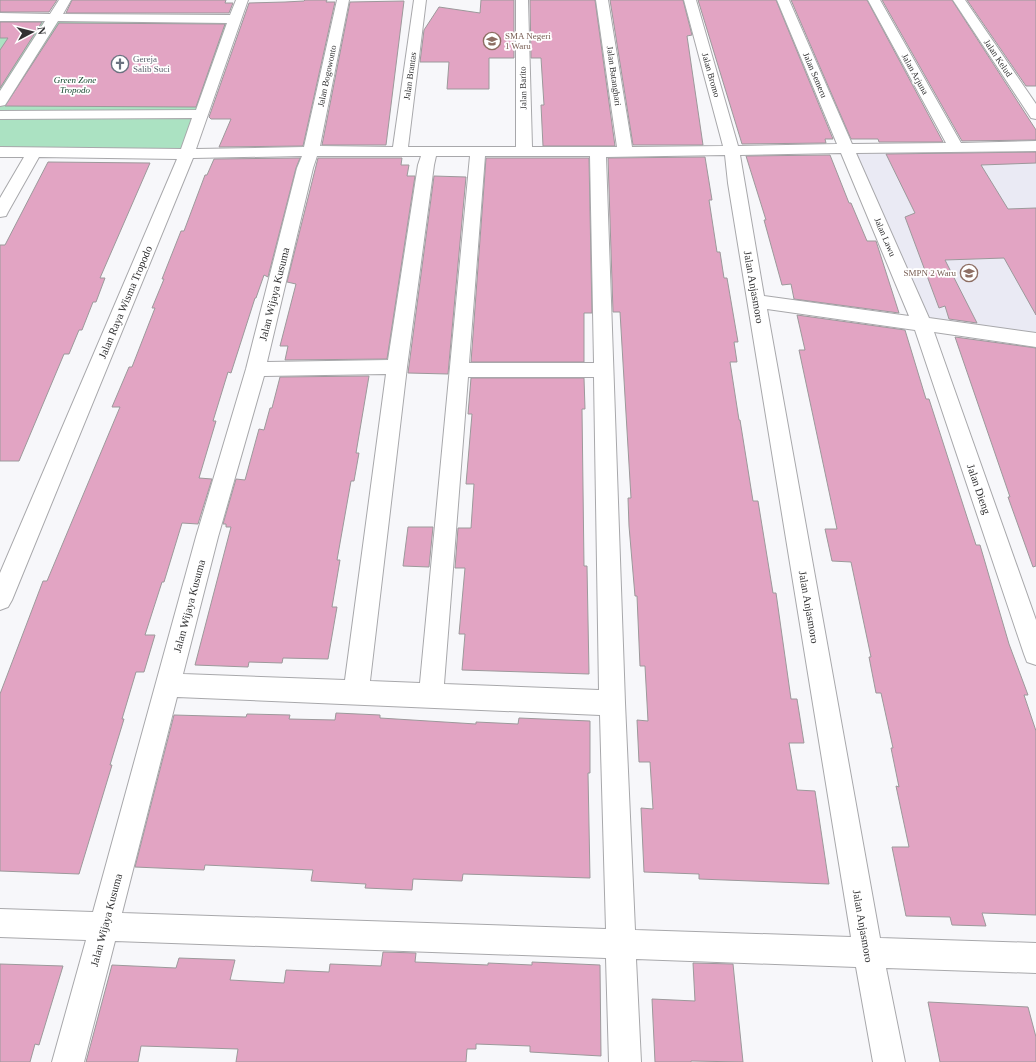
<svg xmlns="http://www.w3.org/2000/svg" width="1036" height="1062" viewBox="0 0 1036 1062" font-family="'Times New Roman',serif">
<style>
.built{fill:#eaeaf4}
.green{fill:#abe2c2}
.building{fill:#e2a4c3;stroke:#9c999b}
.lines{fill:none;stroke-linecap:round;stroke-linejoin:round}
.minor-casing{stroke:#a8a8ab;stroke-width:2}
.minor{fill:#fff;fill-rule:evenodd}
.labels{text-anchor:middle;stroke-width:3.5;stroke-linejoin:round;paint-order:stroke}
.far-education-label{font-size:9px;fill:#785e54;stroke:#fff;text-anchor:start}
.far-street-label{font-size:9px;fill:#323233;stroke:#fff}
.far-worship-label{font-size:9px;fill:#5b616d;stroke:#fff;text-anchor:start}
.far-park-label{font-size:9px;font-style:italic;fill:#174830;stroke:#fff}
.street-label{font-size:11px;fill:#323233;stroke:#fff}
</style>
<rect width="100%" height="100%" fill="#f7f7fa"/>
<path class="built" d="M 1036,148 L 1036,339 L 922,321 L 847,150 Z"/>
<path class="green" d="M 7,17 L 235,19 L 187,154 L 0,152 L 0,27 Z"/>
<g class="building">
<path d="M 0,0 L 57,0 L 49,12 L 0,12 Z"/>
<path d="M 72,0 L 226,0 L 225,3 L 233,3 L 229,13 L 66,13 Z"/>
<path d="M 305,0 L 327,0 L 326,2 L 335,2 L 303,146 L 219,147 L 231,119 L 211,119 L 209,117 L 249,3 L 285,2 L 304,1 Z"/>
<path d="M 481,0 L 514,0 L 514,58 L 489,58 L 489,89 L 447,89 L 449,62 L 420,62 L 424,30 L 439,7 L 480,13 Z"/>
<path d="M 530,0 L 595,0 L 615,146 L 543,146 L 541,105 L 544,105 L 541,58 L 531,58 Z"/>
<path d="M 610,0 L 683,0 L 692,35 L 687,36 L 703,145 L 633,145 Z"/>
<path d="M 698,0 L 776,0 L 833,139 L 825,139 L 826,143 L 742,144 Z"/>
<path d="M 791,0 L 867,0 L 943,142 L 879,142 L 878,139 L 851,139 Z"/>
<path d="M 882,0 L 952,0 L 1036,130 L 1036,140 L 962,141 Z"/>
<path d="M 967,0 L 1036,0 L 1036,86 L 1026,86 Z"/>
<path d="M 404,1 L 386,145 L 322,145 L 350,2 Z"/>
<path d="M 0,22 L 42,22 L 0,88 L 0,50 L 8,38 L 0,38 Z"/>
<path d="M 59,23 L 225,24 L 196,107 L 5,106 Z"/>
<path d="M 1036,152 L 1036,163 L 981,165 L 1008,209 L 1036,208 L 1036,315 L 1004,258 L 945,260 L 977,323 L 949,319 L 945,306 L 939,308 L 905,217 L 915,213 L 886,154 Z"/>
<path d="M 830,155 L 849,203 L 851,203 L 867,241 L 876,241 L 899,313 L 794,299 L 791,284 L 782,285 L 764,220 L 766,220 L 746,156 Z"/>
<path d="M 705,157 L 712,200 L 709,200 L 717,252 L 720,252 L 724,278 L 727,278 L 738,342 L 734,342 L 737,362 L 730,362 L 739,420 L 740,420 L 753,501 L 758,501 L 773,593 L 776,593 L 791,699 L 797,699 L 804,743 L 789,743 L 797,790 L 815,791 L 829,884 L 699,879 L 699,874 L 644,872 L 641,808 L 653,809 L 650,762 L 639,762 L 637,720 L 648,721 L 645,666 L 640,666 L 637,596 L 635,596 L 629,526 L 628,498 L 631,498 L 620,312 L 613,312 L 608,158 Z"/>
<path d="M 300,158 L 296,168 L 268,277 L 264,275 L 256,298 L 255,298 L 231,373 L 228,372 L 213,421 L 216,421 L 199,478 L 212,479 L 198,524 L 182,523 L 164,582 L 162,582 L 145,635 L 155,635 L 144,672 L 136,672 L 122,719 L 124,719 L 110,765 L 112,765 L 79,874 L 0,871 L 0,694 L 43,581 L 47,581 L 120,407 L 112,407 L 129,367 L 132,367 L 155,308 L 152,308 L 164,279 L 162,279 L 181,231 L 184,231 L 205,175 L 207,175 L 214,159 Z"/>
<path d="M 318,158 L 402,158 L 401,165 L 409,165 L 407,176 L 415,176 L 387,359 L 285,360 L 288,346 L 280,346 L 296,284 L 287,282 Z"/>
<path d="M 486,158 L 589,158 L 592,313 L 584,313 L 584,362 L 471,362 Z"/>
<path d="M 48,162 L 150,163 L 100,278 L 105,278 L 96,302 L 93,302 L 82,330 L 79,330 L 69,354 L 64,354 L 19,461 L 0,461 L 0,245 L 5,245 Z"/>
<path d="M 434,176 L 466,177 L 448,374 L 408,373 Z"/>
<path d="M 797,315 L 905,330 L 926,399 L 929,399 L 976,545 L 980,545 L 1009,644 L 1028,695 L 1024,695 L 1036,731 L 1036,915 L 982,913 L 986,926 L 952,925 L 950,917 L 906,916 L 892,847 L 909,847 L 896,786 L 899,787 L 891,748 L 893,748 L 881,693 L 876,693 L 869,657 L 871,657 L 851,562 L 832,561 L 825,529 L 837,529 L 799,350 L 805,350 Z"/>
<path d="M 955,337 L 1036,348 L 1036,566 L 1033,567 L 1008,497 L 1010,497 Z"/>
<path d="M 369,376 L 356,453 L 359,453 L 354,481 L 351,481 L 337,560 L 340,560 L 332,607 L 337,607 L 328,659 L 283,658 L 282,663 L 249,662 L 248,667 L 195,665 L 231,527 L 226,527 L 226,524 L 223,524 L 236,479 L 245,480 L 259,429 L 264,430 L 270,408 L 272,408 L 280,377 Z"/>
<path d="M 471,378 L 584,378 L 585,409 L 582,409 L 584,566 L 587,566 L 589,674 L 462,670 L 465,634 L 459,634 L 465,568 L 455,568 L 458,528 L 471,528 L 474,484 L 466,484 L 472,414 L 468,414 Z"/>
<path d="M 408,527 L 433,527 L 429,567 L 403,566 Z"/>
<path d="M 336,713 L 380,715 L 380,718 L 476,724 L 476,722 L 518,724 L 519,718 L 590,721 L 590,773 L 588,773 L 590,878 L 463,874 L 462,881 L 413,879 L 412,890 L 365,888 L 366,884 L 311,881 L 313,870 L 205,865 L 204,870 L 135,867 L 174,715 L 246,717 L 247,714 L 290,715 L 289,719 L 335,720 Z"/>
<path d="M 383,952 L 416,953 L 415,962 L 488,965 L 488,963 L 532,965 L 532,962 L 600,965 L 601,1056 L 530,1052 L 530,1046 L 476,1044 L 476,1049 L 467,1049 L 466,1062 L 236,1062 L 238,1049 L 141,1046 L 138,1062 L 86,1062 L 112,965 L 176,968 L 179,958 L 235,960 L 230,980 L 284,983 L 286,970 L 329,972 L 330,964 L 381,966 Z"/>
<path d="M 693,963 L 733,964 L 743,1062 L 691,1061 L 691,1062 L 655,1062 L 652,999 L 695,1001 Z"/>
<path d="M 0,964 L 63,966 L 39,1045 L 35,1044 L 30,1062 L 0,1062 Z"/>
<path d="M 928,1002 L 1028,1007 L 1036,1037 L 1036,1062 L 940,1062 Z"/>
</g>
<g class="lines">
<defs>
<g id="minor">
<path d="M 59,0 L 71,0 L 63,14 L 230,15 L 236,0 L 248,0 L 196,149 L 304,147 L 337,0 L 349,0 L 320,146 L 393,147 L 414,0 L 426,0 L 408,147 L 516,147 L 516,0 L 528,0 L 532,147 L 617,147 L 596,0 L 608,0 L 632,147 L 723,146 L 684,0 L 696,0 L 738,146 L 837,144 L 777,0 L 789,0 L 852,144 L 946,143 L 868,0 L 880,0 L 961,143 L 1036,141 L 1036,151 L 856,153 L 929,318 L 1036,333 L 1036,347 L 934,332 L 1036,620 L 1036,665 L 1027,662 L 1024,654 L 915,330 L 767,309 L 880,938 L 1036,943 L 1036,973 L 886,968 L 905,1062 L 873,1062 L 856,967 L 636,959 L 641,1062 L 609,1062 L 606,958 L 115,941 L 84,1062 L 52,1062 L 86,940 L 0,937 L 0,909 L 93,912 L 196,537 L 246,369 L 297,168 L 302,156 L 193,158 L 12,600 L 8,607 L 0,610 L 0,573 L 177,159 L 39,157 L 8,212 L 6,216 L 0,217 L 0,198 L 24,157 L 0,157 L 0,147 L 181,149 L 192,118 L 0,119 L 0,111 L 196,110 L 227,23 L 58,21 L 7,102 L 5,105 L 0,106 L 0,91 L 45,21 L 0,21 L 0,13 L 50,14 ZM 841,153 L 909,316 L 764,296 L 740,155 ZM 725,155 L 728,183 L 851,937 L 635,930 L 625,703 L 606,157 ZM 317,156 L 421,156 L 418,165 L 388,360 L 267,362 L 313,168 ZM 436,156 L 470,156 L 420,683 L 370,681 L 407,367 L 434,165 ZM 485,156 L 590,156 L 594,363 L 469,363 ZM 386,374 L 345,680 L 183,674 L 218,537 L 264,376 ZM 468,377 L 594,377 L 599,690 L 444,684 ZM 177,697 L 600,715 L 606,929 L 122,913 Z"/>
<path d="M 953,0 L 965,0 L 1036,104 L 1036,119 L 1031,118 Z"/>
</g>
</defs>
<use href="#minor" class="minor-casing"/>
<use href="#minor" class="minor"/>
</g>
<defs>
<symbol id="school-ring" viewBox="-11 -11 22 22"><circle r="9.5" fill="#fff" stroke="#8d6e63" stroke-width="1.5"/><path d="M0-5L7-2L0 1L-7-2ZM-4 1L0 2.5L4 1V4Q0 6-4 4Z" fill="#8d6e63"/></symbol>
<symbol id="church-ring" viewBox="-11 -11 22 22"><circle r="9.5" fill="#fff" stroke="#6b7280" stroke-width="1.5"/><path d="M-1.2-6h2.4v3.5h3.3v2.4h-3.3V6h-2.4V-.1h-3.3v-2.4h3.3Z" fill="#6b7280"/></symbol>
</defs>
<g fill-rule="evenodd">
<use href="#school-ring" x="482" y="31" width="20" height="20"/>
<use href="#church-ring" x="110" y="54" width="20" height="20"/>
<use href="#school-ring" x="959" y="263" width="20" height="20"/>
</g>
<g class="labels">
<g class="far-education-label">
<text x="505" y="39">SMA Negeri<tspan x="505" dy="10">1 Waru</tspan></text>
<text x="956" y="276" text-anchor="end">SMPN 2 Waru</text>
</g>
<g class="far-street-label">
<text transform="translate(998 58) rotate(56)" y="3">Jalan Kelud</text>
<text transform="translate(915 74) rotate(61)" y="3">Jalan Arjuna</text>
<text transform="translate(711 75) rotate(74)" y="3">Jalan Bromo</text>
<text transform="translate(815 75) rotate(67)" y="3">Jalan Semeru</text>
<text transform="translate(327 76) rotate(-78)" y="3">Jalan Bogowonto</text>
<text transform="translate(410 76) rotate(-82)" y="3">Jalan Brantas</text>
<text transform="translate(614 76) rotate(82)" y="3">Jalan Batanghari</text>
<text transform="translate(523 88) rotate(-91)" y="3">Jalan Barito</text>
<text transform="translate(885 237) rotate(67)" y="3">Jalan Lawu</text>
</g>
<g class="far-worship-label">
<text x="133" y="62">Gereja<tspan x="133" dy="10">Salib Suci</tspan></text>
</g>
<g class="far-park-label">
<text x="75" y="83">Green Zone<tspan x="75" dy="10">Tropodo</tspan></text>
</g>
<g class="street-label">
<text transform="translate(754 287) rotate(80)" y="4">Jalan Anjasmoro</text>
<text transform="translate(274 294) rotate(-76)" y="4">Jalan Wijaya Kusuma</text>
<text transform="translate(125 302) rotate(-67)" y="4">Jalan Raya Wisma Tropodo</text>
<text transform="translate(979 489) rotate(71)" y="4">Jalan Dieng</text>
<text transform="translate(189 606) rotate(-75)" y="4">Jalan Wijaya Kusuma</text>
<text transform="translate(809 607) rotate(80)" y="4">Jalan Anjasmoro</text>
<text transform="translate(106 920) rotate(-75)" y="4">Jalan Wijaya Kusuma</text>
<text transform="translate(863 926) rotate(80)" y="4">Jalan Anjasmoro</text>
</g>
</g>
<g transform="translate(32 32) rotate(83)" stroke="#ffffff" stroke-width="3" paint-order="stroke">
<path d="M0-3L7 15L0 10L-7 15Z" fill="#323233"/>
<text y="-6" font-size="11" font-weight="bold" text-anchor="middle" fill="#323233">N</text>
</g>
</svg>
